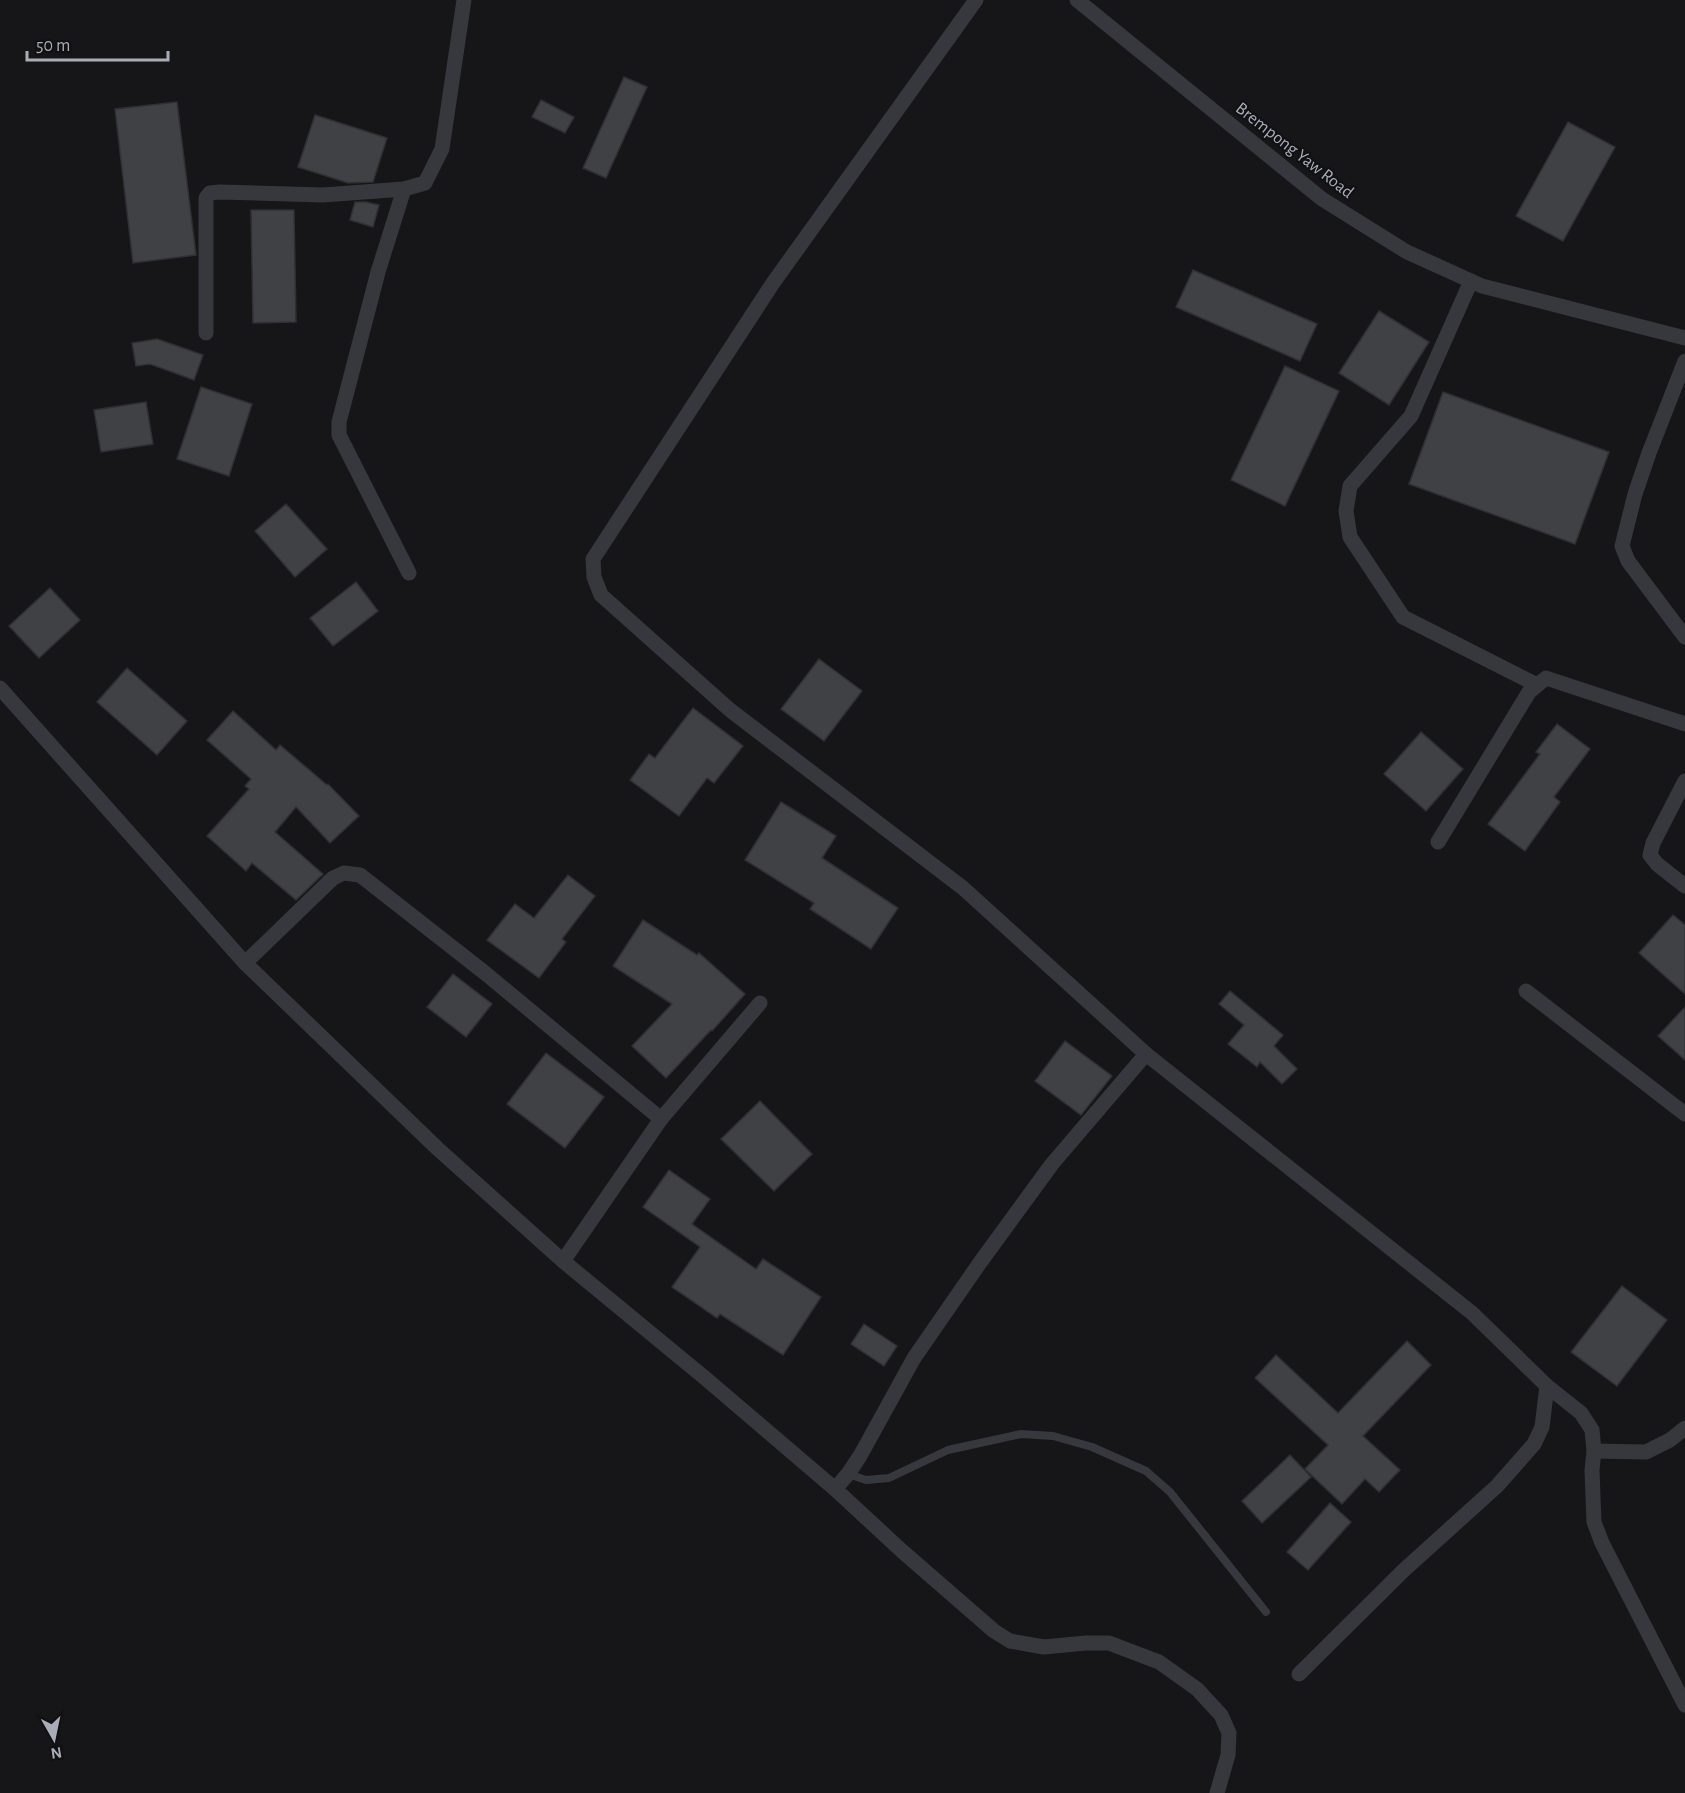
<svg xmlns="http://www.w3.org/2000/svg" width="1685" height="1793" viewBox="0 0 1685 1793" font-family="'Alegreya Sans',sans-serif">
<style>
.building{fill:#404145;stroke:#303034;stroke-width:1.5}
.lines{fill:none;stroke-linecap:round;stroke-linejoin:round}
.lane{stroke:#37383d;stroke-width:8}
.street{stroke:#37383d;stroke-width:15}
.labels{text-anchor:middle;stroke-width:4.5;stroke-linejoin:round;paint-order:stroke}
.street-label{font-size:18px;fill:#a8adb8;stroke:#111113}
</style>
<rect width="100%" height="100%" fill="#161618"/>
<g class="building">
<path d="M 624,77 L 647,87 L 606,178 L 583,168 Z"/>
<path d="M 541,100 L 574,117 L 565,133 L 532,117 Z"/>
<path d="M 177,102 L 196,255 L 133,263 L 115,109 Z"/>
<path d="M 315,115 L 387,138 L 373,182 L 348,183 L 298,167 Z"/>
<path d="M 1568,122 L 1615,147 L 1563,241 L 1516,216 Z"/>
<path d="M 355,202 L 366,202 L 379,205 L 373,227 L 350,220 Z"/>
<path d="M 251,210 L 294,210 L 296,322 L 253,323 Z"/>
<path d="M 1193,270 L 1317,324 L 1300,361 L 1176,307 Z"/>
<path d="M 1379,311 L 1429,342 L 1389,405 L 1339,373 Z"/>
<path d="M 157,339 L 203,355 L 194,380 L 150,364 L 136,366 L 132,343 Z"/>
<path d="M 1285,366 L 1339,391 L 1285,506 L 1231,480 Z"/>
<path d="M 201,387 L 252,404 L 229,476 L 177,459 Z"/>
<path d="M 1443,392 L 1609,452 L 1575,544 L 1409,484 Z"/>
<path d="M 146,402 L 153,444 L 101,452 L 94,410 Z"/>
<path d="M 286,504 L 327,549 L 295,577 L 255,531 Z"/>
<path d="M 356,582 L 378,611 L 333,646 L 310,618 Z"/>
<path d="M 50,588 L 80,620 L 39,658 L 9,626 Z"/>
<path d="M 819,659 L 862,691 L 824,741 L 781,709 Z"/>
<path d="M 127,668 L 187,721 L 157,755 L 97,702 Z"/>
<path d="M 693,708 L 743,746 L 714,783 L 707,778 L 679,816 L 630,780 L 649,754 L 655,758 Z"/>
<path d="M 233,711 L 276,750 L 280,745 L 327,785 L 328,784 L 359,816 L 330,843 L 296,807 L 275,832 L 323,874 L 296,900 L 252,863 L 246,871 L 207,836 L 249,789 L 245,786 L 251,779 L 207,740 Z"/>
<path d="M 1557,724 L 1590,749 L 1554,797 L 1560,802 L 1525,851 L 1488,824 L 1540,754 L 1536,752 Z"/>
<path d="M 1421,732 L 1463,769 L 1426,811 L 1384,774 Z"/>
<path d="M 781,802 L 836,836 L 822,858 L 898,908 L 871,949 L 810,909 L 814,903 L 745,860 Z"/>
<path d="M 568,875 L 595,896 L 562,939 L 566,942 L 539,978 L 487,940 L 515,904 L 534,918 Z"/>
<path d="M 1673,915 L 1685,925 L 1685,994 L 1639,953 Z"/>
<path d="M 643,920 L 697,955 L 699,953 L 745,994 L 712,1031 L 711,1030 L 666,1078 L 632,1046 L 672,1004 L 613,966 Z"/>
<path d="M 453,974 L 492,1004 L 466,1037 L 427,1007 Z"/>
<path d="M 1230,991 L 1283,1035 L 1274,1046 L 1297,1069 L 1282,1084 L 1260,1062 L 1257,1067 L 1228,1044 L 1244,1025 L 1219,1004 Z"/>
<path d="M 1685,1007 L 1685,1060 L 1658,1036 Z"/>
<path d="M 1065,1041 L 1112,1076 L 1081,1115 L 1035,1081 Z"/>
<path d="M 546,1053 L 604,1097 L 565,1148 L 507,1104 Z"/>
<path d="M 760,1101 L 812,1154 L 774,1191 L 721,1139 Z"/>
<path d="M 669,1170 L 710,1199 L 692,1224 L 756,1269 L 763,1259 L 821,1297 L 783,1355 L 720,1314 L 717,1318 L 672,1287 L 700,1247 L 643,1207 Z"/>
<path d="M 1622,1286 L 1667,1320 L 1617,1386 L 1571,1352 Z"/>
<path d="M 864,1324 L 897,1346 L 884,1366 L 851,1344 Z"/>
<path d="M 1407,1341 L 1431,1365 L 1363,1436 L 1400,1470 L 1379,1492 L 1365,1479 L 1342,1504 L 1305,1469 L 1328,1445 L 1255,1378 L 1276,1355 L 1338,1413 Z"/>
<path d="M 1290,1455 L 1311,1477 L 1262,1523 L 1242,1501 Z"/>
<path d="M 1330,1503 L 1351,1522 L 1308,1570 L 1287,1552 Z"/>
</g>
<g class="lines">
<path class="lane" d="M 848,1474 L 866,1480 L 889,1478 L 948,1450 L 1021,1434 L 1053,1436 L 1092,1447 L 1146,1471 L 1170,1492 L 1266,1612"/>
<g class="street">
<path d="M 1077,0 L 1322,199 L 1407,252 L 1482,286 L 1685,338"/>
<path d="M 404,189 L 378,272 L 339,422 L 339,435 L 409,573"/>
<path d="M 1471,281 L 1411,416 L 1350,486 L 1346,511 L 1350,537 L 1403,617 L 1537,685"/>
<path d="M 206,333 L 206,198 L 210,193 L 220,192 L 323,195 L 404,189 L 425,183 L 442,149 L 464,0"/>
<path d="M 1685,361 L 1649,453 L 1635,494 L 1622,546 L 1628,561 L 1685,637"/>
<path d="M 0,688 L 245,963 L 438,1149 L 563,1261 L 705,1378 L 835,1489 L 848,1474 L 860,1456 L 914,1358 L 979,1264 L 1052,1164 L 1146,1054 L 963,888 L 730,710 L 601,595 L 594,577 L 593,559 L 773,283 L 976,0"/>
<path d="M 1685,781 L 1653,843 L 1650,855 L 1657,864 L 1685,886"/>
<path d="M 1438,842 L 1529,692 L 1546,678 L 1685,724"/>
<path d="M 245,963 L 333,878 L 344,873 L 360,875 L 485,973 L 661,1119"/>
<path d="M 1526,991 L 1685,1114"/>
<path d="M 1146,1054 L 1472,1313 L 1547,1386 L 1581,1413 L 1592,1430 L 1594,1451 L 1592,1470 L 1594,1522 L 1602,1543 L 1685,1705"/>
<path d="M 563,1261 L 661,1119 L 760,1003"/>
<path d="M 1594,1451 L 1646,1452 L 1670,1440 L 1685,1428"/>
<path d="M 835,1489 L 902,1551 L 994,1631 L 1010,1641 L 1044,1647 L 1086,1643 L 1109,1643 L 1159,1662 L 1197,1689 L 1221,1715 L 1229,1733 L 1228,1755 L 1217,1793"/>
<path d="M 1299,1674 L 1404,1570 L 1497,1486 L 1534,1444 L 1542,1427 L 1547,1386"/>
</g>
</g>
<g class="labels">
<g class="street-label">
<text transform="translate(1295 150) rotate(38)" y="6">Brempong Yaw Road</text>
</g>
</g>
<g transform="translate(54 1739) rotate(171)" stroke="#111113" stroke-width="4.5" paint-order="stroke">
<path d="M0-4.5L10 22L0 15L-10 22Z" fill="#a8adb8"/>
<text y="-9" font-size="16" font-weight="bold" text-anchor="middle" fill="#a8adb8">N</text>
</g>
<path d="M27 51v9h141v-9" fill="none" stroke="#a8adb8" stroke-width="3"/>
<text x="36" y="51" font-size="18" fill="#a8adb8" stroke="#111113" stroke-width="4.5" paint-order="stroke">50 m</text>
</svg>
